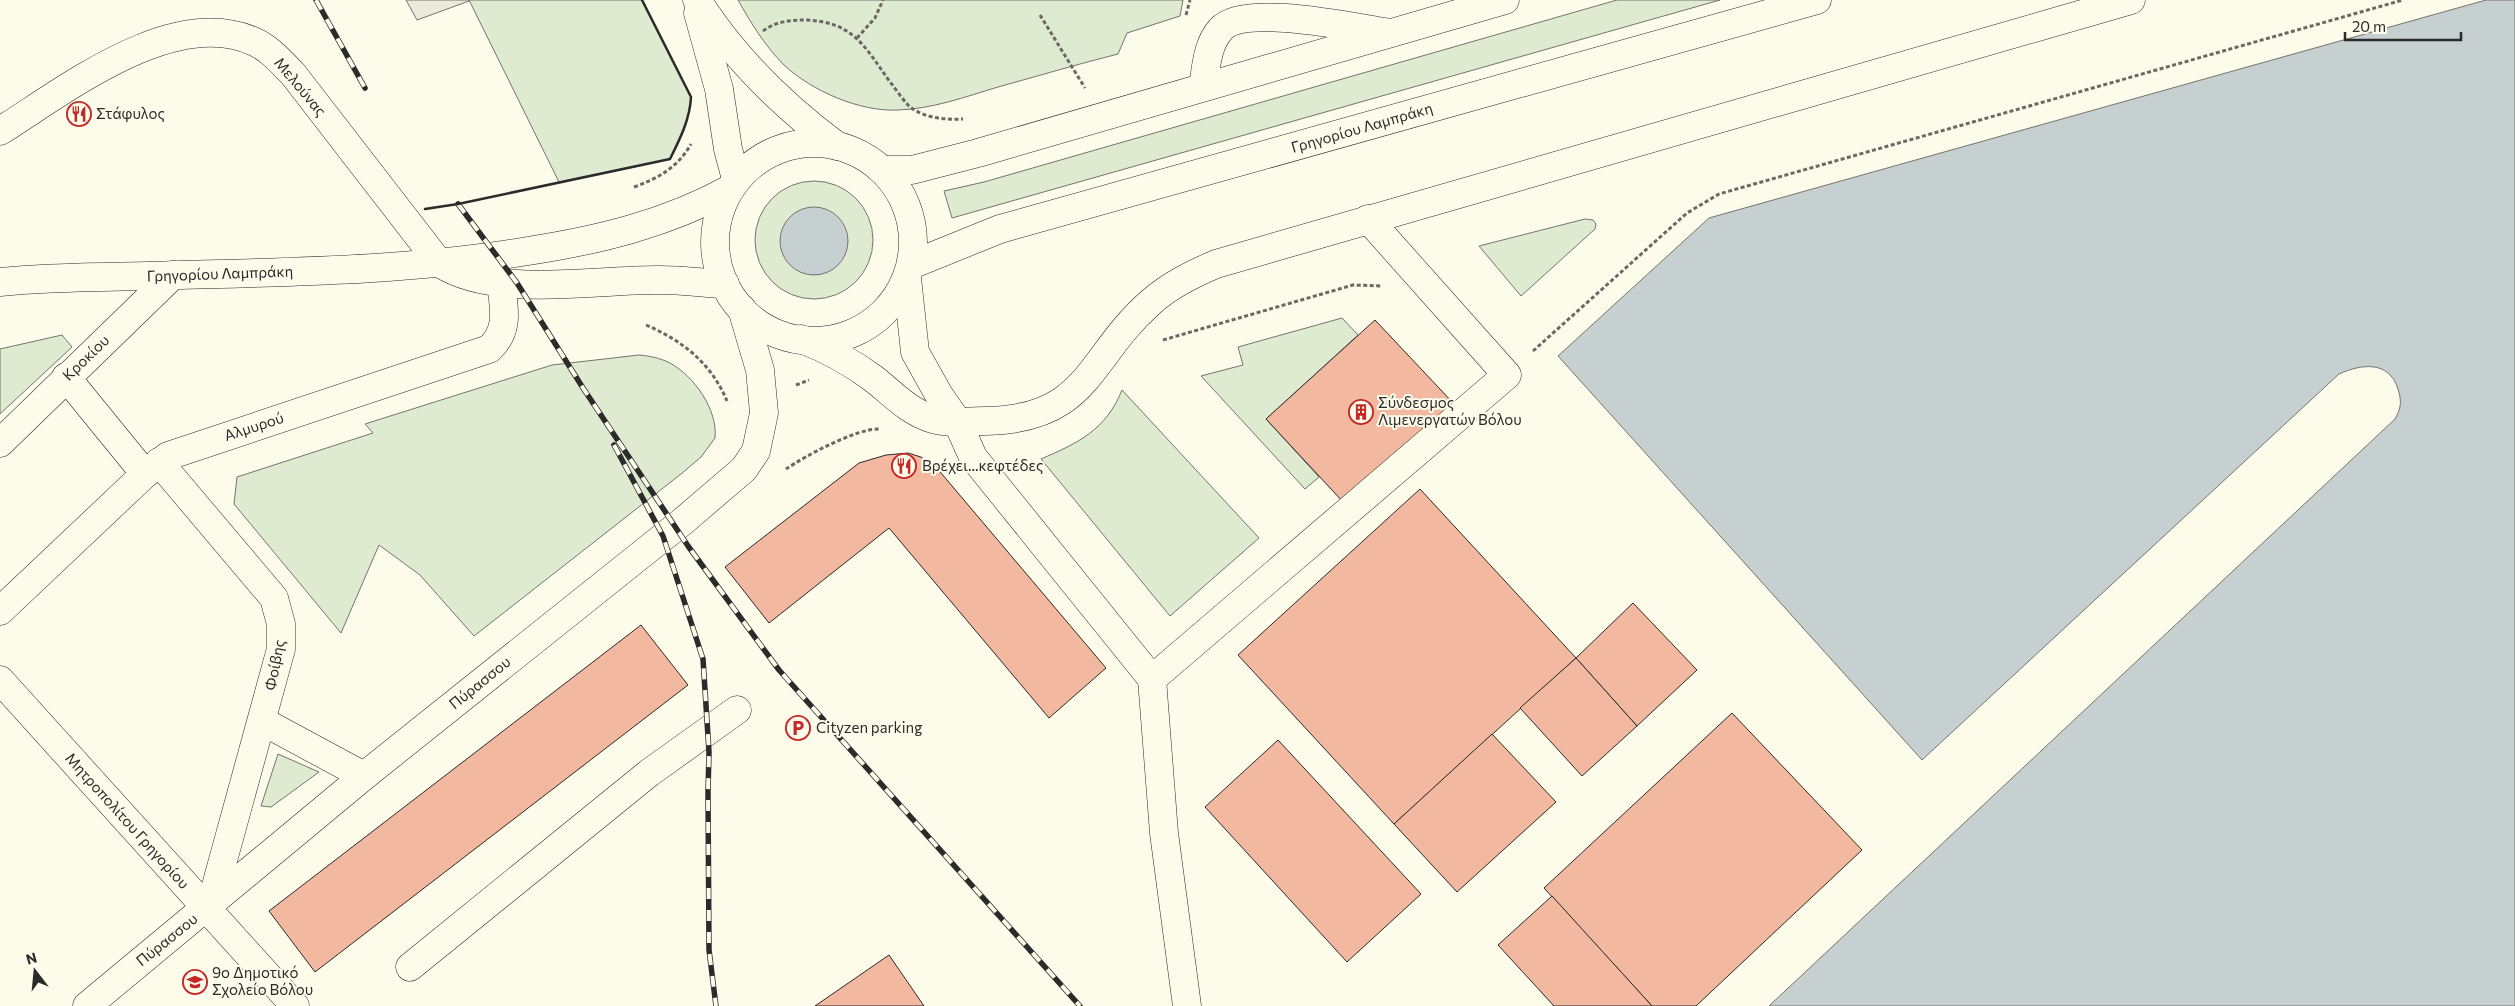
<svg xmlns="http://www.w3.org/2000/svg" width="2515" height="1006" viewBox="0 0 2515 1006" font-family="Commissioner,sans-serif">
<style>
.green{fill:#deebd1;stroke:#74746e}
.parking{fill:#eceadb;stroke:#74746e}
.water{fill:#c7d0d0;stroke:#74746e}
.building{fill:#f2b8a0;stroke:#2b2b2b}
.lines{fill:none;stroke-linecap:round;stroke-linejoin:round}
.minor-casing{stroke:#2b2b2b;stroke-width:29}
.major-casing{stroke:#2b2b2b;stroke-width:29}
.path{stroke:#6a6964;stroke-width:3;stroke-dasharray:4 2.5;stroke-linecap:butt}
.minor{stroke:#fdfbea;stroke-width:28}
.major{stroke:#fdfbea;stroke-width:28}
.rail-casing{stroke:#2b2b2b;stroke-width:5.5}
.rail{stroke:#fdfbea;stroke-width:4;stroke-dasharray:11;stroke-linecap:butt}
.wall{stroke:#2b2b2b;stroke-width:2.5}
.labels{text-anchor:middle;stroke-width:4;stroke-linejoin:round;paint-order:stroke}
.street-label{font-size:15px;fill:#2b2b2b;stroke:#fdfbea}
.poi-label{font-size:15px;fill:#2b2b2b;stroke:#fdfbea;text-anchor:start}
</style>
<rect width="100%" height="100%" fill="#fdfbea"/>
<g class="green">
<path d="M 469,0 L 642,0 L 691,97 C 690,119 680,139 670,159 L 559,182 Z"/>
<path d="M 738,0 L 1183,0 L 1180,16 L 1127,33 L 1118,54 C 1078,64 1038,76 998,87 C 965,97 932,109 898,110 C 860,112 812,91 784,65 C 765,46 751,23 738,0 Z"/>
<path d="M 1617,0 L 1720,0 L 952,218 L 944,191 L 984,182 Z"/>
<circle cx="814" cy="240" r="59"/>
<path d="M 1585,219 L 1593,220 L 1596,224 L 1595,229 L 1521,296 L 1479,246 Z"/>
<path d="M 1342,318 L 1358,335 L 1266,419 L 1319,477 L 1305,489 L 1201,376 L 1243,365 L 1238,347 Z"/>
<path d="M 62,335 L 72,347 L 0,414 L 0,349 Z"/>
<path d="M 639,355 C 650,356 660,358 670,363 C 694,376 718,410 715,438 L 701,457 L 681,474 L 474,636 L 420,575 L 379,545 L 341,633 L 234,504 L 237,477 L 373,433 L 365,424 L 552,365 Z"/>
<path d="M 1122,390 L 1259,538 L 1170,616 L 1041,459 C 1078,443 1106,430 1122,390 Z"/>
<path d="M 278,754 L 319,772 L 271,807 L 261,806 Z"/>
</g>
<path class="parking" d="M 406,0 L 469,0 L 469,1 L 417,20 Z"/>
<g class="water">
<path d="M 2486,0 L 2515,0 L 2515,1006 L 1769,1006 L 2395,419 C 2401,408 2402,402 2398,389 C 2389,360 2361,364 2339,374 L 1922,760 L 1558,356 L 1709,218 Z"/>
<circle cx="814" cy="241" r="34"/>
</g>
<g class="building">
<path d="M 1375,320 L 1455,405 L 1344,503 L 1266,419 Z"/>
<path d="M 908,453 L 921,457 L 936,467 L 1106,668 L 1049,718 L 889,528 L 769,623 L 725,567 L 859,463 L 886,455 Z"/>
<path d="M 1420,489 L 1576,658 L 1394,824 L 1238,655 Z"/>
<path d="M 1633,603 L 1697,670 L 1637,726 L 1576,658 Z"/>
<path d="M 641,625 L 688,685 L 315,972 L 269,911 Z"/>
<path d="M 1576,658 L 1637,726 L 1582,776 L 1520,708 Z"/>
<path d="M 1732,713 L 1862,850 L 1696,1006 L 1652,1006 L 1544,888 Z"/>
<path d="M 1492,734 L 1556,802 L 1457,892 L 1394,824 Z"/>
<path d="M 1278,740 L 1421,894 L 1347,962 L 1205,807 Z"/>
<path d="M 1552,896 L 1652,1006 L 1554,1006 L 1498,945 Z"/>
<path d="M 889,955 L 924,1006 L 815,1006 Z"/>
</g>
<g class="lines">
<defs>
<g id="minor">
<path d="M 697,0 C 734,58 782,105 837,146"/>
<path d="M 698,13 L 719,89 L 728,149 L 736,179"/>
<path d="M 1203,87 C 1206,68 1207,44 1221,29 C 1244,3 1356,28 1390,33"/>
<path d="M 0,131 C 66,90 174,4 255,42 C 270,49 281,62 293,74 L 440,264"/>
<path d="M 907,278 L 915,352 L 939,395 L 957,421 L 973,457 L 1152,679 L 1507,375 L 1368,219"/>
<path d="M 801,339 C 828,349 851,362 874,379 C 893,394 909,412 933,419 C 950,424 969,421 986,421 C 1090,419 1087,358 1151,302 C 1170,285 1193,274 1216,264 L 2131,0"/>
<path d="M 66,377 L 145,474"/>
<path d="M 0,443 L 173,275"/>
<path d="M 159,462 L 274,598 L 281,624 L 281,649 L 211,904"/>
<path d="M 0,611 L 145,474 L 168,456 L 489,349 C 510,330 504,309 501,283"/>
<path d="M 1152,679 L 1164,833 L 1187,1006"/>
<path d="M 0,680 L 295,1006"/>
<path d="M 262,721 L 364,776"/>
<path d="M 410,967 L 649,773 L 737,710"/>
<path d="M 87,1006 L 364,776 L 682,522 L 744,469 L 756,451 L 764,413 L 760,370 L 742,309"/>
</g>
<g id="major">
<circle cx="814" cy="242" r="99"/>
<path d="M 882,170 L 912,170 L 978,153 L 1505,0"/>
<path d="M 441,264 C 497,299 596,279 660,280 C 682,280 704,283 725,284"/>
<path d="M 911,265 L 1000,229 L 1817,0"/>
<path d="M 0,282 C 49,277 98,277 147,276 C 275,272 403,272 528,251 C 599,240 666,224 730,189"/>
</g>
</defs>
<use href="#minor" class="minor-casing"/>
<use href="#major" class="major-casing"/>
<g class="path">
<path d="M 1040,15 L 1085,88"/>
<path d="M 1186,15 L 1190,0"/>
<path d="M 763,31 C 776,21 791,20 806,20 C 854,22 865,47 890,82 C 896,89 902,99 909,106 C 923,118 945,120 963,119"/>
<path d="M 857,38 L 875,18 L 883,0"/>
<path d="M 634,187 C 659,178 678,167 691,144"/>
<path d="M 646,325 C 683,341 711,363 727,401"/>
<path d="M 1163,340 L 1353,285 L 1381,286"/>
<path d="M 1533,351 L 1687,213 L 1719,194 L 2403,0"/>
<path d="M 796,385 L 809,380"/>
<path d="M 786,469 C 805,456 857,428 880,429"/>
</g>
<use href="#minor" class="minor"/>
<use href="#major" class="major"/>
<defs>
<g id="rail">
<path d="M 316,0 L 365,88"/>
<path d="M 458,204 L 517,283 L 583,388 L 688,546 L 779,670 L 1080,1006"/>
<path d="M 614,445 L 663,536 L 703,659 L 709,752 L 708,792 L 709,950 L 716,1006"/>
</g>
</defs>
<use href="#rail" class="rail-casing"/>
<use href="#rail" class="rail"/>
<path class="wall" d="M 425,209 L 458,204 L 670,159 C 680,139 690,119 691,97 L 642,0"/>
</g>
<defs>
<symbol id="restaurant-ring" viewBox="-11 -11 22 22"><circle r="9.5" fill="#fdfbea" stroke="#c62828" stroke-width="1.5"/><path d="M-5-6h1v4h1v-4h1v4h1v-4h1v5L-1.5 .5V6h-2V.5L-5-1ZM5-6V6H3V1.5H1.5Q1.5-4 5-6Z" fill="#c62828"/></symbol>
<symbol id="building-ring" viewBox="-11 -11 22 22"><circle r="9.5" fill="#fdfbea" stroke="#c62828" stroke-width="1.5"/><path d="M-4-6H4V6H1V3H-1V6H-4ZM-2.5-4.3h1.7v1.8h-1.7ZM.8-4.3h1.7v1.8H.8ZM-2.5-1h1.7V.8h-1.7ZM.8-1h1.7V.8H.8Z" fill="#c62828"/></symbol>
<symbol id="parking-ring" viewBox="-11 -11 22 22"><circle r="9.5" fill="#fdfbea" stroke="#c62828" stroke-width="1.5"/><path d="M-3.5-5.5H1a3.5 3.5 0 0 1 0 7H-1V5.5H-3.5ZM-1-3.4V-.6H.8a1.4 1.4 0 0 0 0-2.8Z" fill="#c62828"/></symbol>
<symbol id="school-ring" viewBox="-11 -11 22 22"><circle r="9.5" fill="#fdfbea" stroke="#c62828" stroke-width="1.5"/><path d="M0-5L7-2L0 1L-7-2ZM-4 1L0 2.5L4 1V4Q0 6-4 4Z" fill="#c62828"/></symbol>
</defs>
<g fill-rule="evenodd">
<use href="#restaurant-ring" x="65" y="100" width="28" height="28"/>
<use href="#building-ring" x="1347" y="398" width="28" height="28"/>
<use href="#restaurant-ring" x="890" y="452" width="28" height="28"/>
<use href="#parking-ring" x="784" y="714" width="28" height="28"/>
<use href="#school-ring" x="181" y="968" width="28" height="28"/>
</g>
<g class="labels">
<g class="street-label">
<text transform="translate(300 87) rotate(50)" y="5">Μελούνας</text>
<text transform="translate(1362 128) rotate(-16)" y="5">Γρηγορίου Λαμπράκη</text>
<text transform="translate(220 274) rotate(-2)" y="5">Γρηγορίου Λαμπράκη</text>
<text transform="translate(86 358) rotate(-44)" y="5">Κροκίου</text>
<text transform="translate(254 427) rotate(-18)" y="5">Αλμυρού</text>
<text transform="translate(275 665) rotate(-79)" y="5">Φοίβης</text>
<text transform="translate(480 683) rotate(-39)" y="5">Πύρασσου</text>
<text transform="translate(127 821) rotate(48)" y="5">Μητροπολίτου Γρηγορίου</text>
<text transform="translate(167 940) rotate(-39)" y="5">Πύρασσου</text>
</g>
<g class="poi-label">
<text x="96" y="119">Στάφυλος</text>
<text x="1378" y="408">Σύνδεσμος<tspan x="1378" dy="17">Λιμενεργατών Βόλου</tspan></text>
<text x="922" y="471">Βρέχει...κεφτέδες</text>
<text x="816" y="733">Cityzen parking</text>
<text x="212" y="978">9ο Δημοτικό<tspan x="212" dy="17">Σχολείο Βόλου</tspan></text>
</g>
</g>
<g transform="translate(35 971) rotate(344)" stroke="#fdfbea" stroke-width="4" paint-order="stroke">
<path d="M0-4L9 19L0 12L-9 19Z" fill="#2b2b2b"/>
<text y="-8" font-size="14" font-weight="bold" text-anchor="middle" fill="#2b2b2b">N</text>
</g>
<path d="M2345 32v8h116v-8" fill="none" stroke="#2b2b2b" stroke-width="2.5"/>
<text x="2352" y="32" font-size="15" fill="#2b2b2b" stroke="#fdfbea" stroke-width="4" paint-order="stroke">20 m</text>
</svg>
